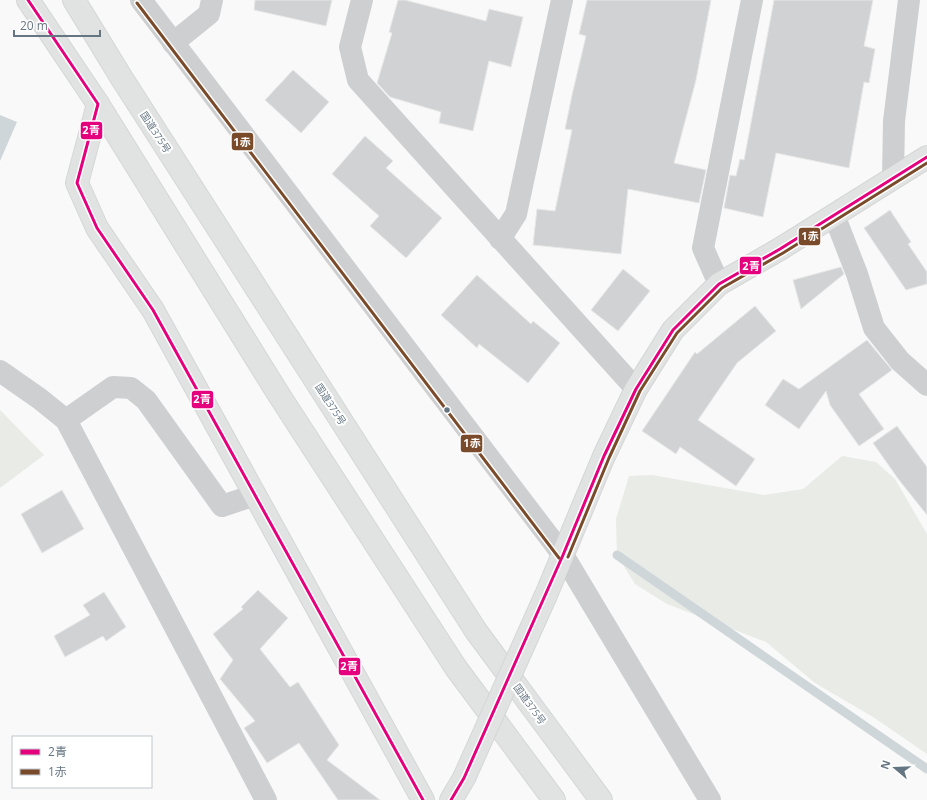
<svg xmlns="http://www.w3.org/2000/svg" width="927" height="800" viewBox="0 0 927 800" font-family="'Open Sans','Noto Sans JP',sans-serif">
<style>
.green{fill:#e8ebe6}
.water{fill:#ced6d9}
.lines{fill:none;stroke-linecap:round;stroke-linejoin:round}
.stream{stroke:#ced6d9;stroke-width:9}
.building{fill:#d0d2d3;stroke:#e8e8e8}
.secondary-casing{stroke:#d5d6d7;stroke-width:24}
.highway-casing{stroke:#d5d6d6;stroke-width:24}
.street{stroke:#cecfd0;stroke-width:22}
.secondary{stroke:#e1e2e2;stroke-width:22}
.highway{stroke:#e1e2e2;stroke-width:22}
.secondary-bridge-casing{stroke:#d5d6d7;stroke-width:24;stroke-linecap:butt}
.secondary-bridge{stroke:#e1e2e2;stroke-width:22}
.bus-1-casing{stroke:#fff;stroke-width:6}
.bus-2-casing{stroke:#fff;stroke-width:6}
.bus-1{stroke:#e5007d;stroke-width:3}
.bus-2{stroke:#7a4b2a;stroke-width:3}
.bus-dot{fill:#657683;stroke:#fff;stroke-width:1.5}
.labels{text-anchor:middle;stroke-width:4;stroke-linejoin:round;paint-order:stroke}
.street-label{font-size:10px;fill:#657683;stroke:#fff}
.line-badge{stroke:#fff;stroke-width:1.5}
.badge-label{font-size:11px;text-anchor:middle;font-weight:bold;fill:#fff}
</style>
<rect width="100%" height="100%" fill="#f9f9f9"/>
<g class="green">
<path d="M 0,410 L 44,455 L 0,488 Z"/>
<path d="M 842,456 L 876,462 L 895,479 L 927,534 L 927,754 L 873,717 L 815,683 L 766,642 L 667,604 L 635,584 L 617,555 L 616,519 L 629,476 L 652,475 L 764,495 L 803,489 Z"/>
</g>
<path class="water" d="M 0,115 L 17,122 L 0,161 Z"/>
<g class="lines">
<path class="stream" d="M 617,555 L 927,769"/>
</g>
<g class="building">
<path d="M 255,0 L 332,0 L 326,26 L 254,10 Z"/>
<path d="M 398,0 L 405,0 L 486,21 L 489,9 L 523,17 L 511,67 L 489,61 L 473,131 L 439,123 L 441,112 L 390,97 L 377,83 L 392,33 L 389,32 Z"/>
<path d="M 587,0 L 711,0 L 696,80 L 674,163 L 706,170 L 699,203 L 628,189 L 621,254 L 533,245 L 537,209 L 555,211 L 572,130 L 565,129 L 572,95 L 586,36 L 579,34 Z"/>
<path d="M 774,0 L 873,0 L 864,46 L 875,49 L 869,83 L 864,82 L 849,168 L 776,153 L 763,217 L 724,208 L 730,175 L 736,176 L 740,159 L 744,160 Z"/>
<path d="M 293,70 L 329,102 L 301,133 L 265,100 Z"/>
<path d="M 365,136 L 393,161 L 386,168 L 442,218 L 406,258 L 370,226 L 379,216 L 332,174 Z"/>
<path d="M 890,210 L 911,242 L 908,244 L 927,272 L 927,284 L 906,290 L 864,228 Z"/>
<path d="M 841,267 L 844,274 L 801,309 L 793,280 Z"/>
<path d="M 623,269 L 650,291 L 618,331 L 591,310 Z"/>
<path d="M 477,275 L 531,324 L 533,321 L 560,343 L 528,383 L 479,344 L 477,348 L 441,315 Z"/>
<path d="M 755,306 L 776,331 L 737,363 L 698,420 L 755,459 L 736,486 L 680,447 L 676,454 L 642,431 L 695,352 L 697,354 Z"/>
<path d="M 867,340 L 892,370 L 859,394 L 884,429 L 859,446 L 830,405 L 826,391 L 799,429 L 765,405 L 783,379 L 799,389 Z"/>
<path d="M 897,426 L 927,467 L 927,515 L 899,480 L 873,443 Z"/>
<path d="M 62,490 L 84,529 L 42,553 L 21,514 Z"/>
<path d="M 258,590 L 288,618 L 260,649 L 290,687 L 298,682 L 339,745 L 327,760 L 380,800 L 338,800 L 299,743 L 267,763 L 244,728 L 255,721 L 220,679 L 233,660 L 213,634 L 243,609 L 241,607 Z"/>
<path d="M 104,592 L 126,627 L 106,641 L 103,636 L 65,657 L 54,636 L 90,615 L 83,605 Z"/>
</g>
<g class="lines">
<defs>
<g id="secondary">
<path d="M 98,104 L 77,183 L 97,228 L 153,310 L 423,800"/>
<path d="M 546,595 L 604,456 L 636,389 L 673,330 L 719,284 L 780,249 L 927,157"/>
<path d="M 451,800 L 464,778"/>
</g>
<g id="highway">
<path d="M 28,0 L 98,104 L 279,395 L 456,668 L 554,800"/>
<path d="M 74,0 L 121,77 L 476,631 L 601,800"/>
</g>
</defs>
<use href="#secondary" class="secondary-casing"/>
<use href="#highway" class="highway-casing"/>
<g class="street">
<path d="M 141,0 L 563,555 L 710,800"/>
<path d="M 362,0 L 350,47 L 358,80 L 636,389"/>
<path d="M 173,43 L 209,14 L 212,0"/>
<path d="M 893,178 L 894,121 L 909,0"/>
<path d="M 834,215 L 857,274 L 874,328 L 900,361 L 927,385"/>
<path d="M 500,239 L 516,214 L 562,0"/>
<path d="M 719,284 L 703,248 L 752,0"/>
<path d="M 0,371 L 40,399 L 66,420 L 266,800"/>
<path d="M 66,420 L 113,387 L 131,388 L 146,400 L 222,506 L 255,495"/>
</g>
<use href="#secondary" class="secondary"/>
<use href="#highway" class="highway"/>
<defs>
<path id="secondary-bridge" d="M 464,778 L 546,595"/>
</defs>
<use href="#secondary-bridge" class="secondary-bridge-casing"/>
<use href="#secondary-bridge" class="secondary-bridge"/>
<defs>
<g id="bus-1">
<path d="M 28,0 L 98,104 L 77,183 L 97,228 L 153,310 L 423,800"/>
<path d="M 451,800 L 464,778 L 563,555 L 604,456 L 636,389 L 673,330 L 719,284 L 780,249 L 927,157"/>
</g>
<g id="bus-2">
<path d="M 137,3 L 559,558"/>
<path d="M 568,557 L 609,458 L 640,391 L 677,333 L 722,288 L 783,253 L 927,163"/>
</g>
</defs>
<use href="#bus-1" class="bus-1-casing"/>
<use href="#bus-2" class="bus-2-casing"/>
<use href="#bus-1" class="bus-1"/>
<use href="#bus-2" class="bus-2"/>
</g>
<circle class="bus-dot" cx="447" cy="410" r="3.5"/>
<g class="labels">
<g class="street-label">
<text transform="translate(156 132) rotate(57)" y="4">国道375号</text>
<text transform="translate(331 404) rotate(57)" y="4">国道375号</text>
<text transform="translate(530 704) rotate(54)" y="4">国道375号</text>
</g>
</g>
<g class="line-badge">
<rect x="80" y="121" width="23" height="19" rx="4" fill="#e5007d"/>
<rect x="231" y="132" width="23" height="19" rx="4" fill="#7a4b2a"/>
<rect x="798" y="227" width="23" height="19" rx="4" fill="#7a4b2a"/>
<rect x="739" y="256" width="23" height="19" rx="4" fill="#e5007d"/>
<rect x="191" y="390" width="23" height="19" rx="4" fill="#e5007d"/>
<rect x="460" y="434" width="23" height="19" rx="4" fill="#7a4b2a"/>
<rect x="338" y="657" width="23" height="19" rx="4" fill="#e5007d"/>
</g>
<g class="badge-label">
<text x="91" y="134">2青</text>
<text x="242" y="146">1赤</text>
<text x="810" y="240">1赤</text>
<text x="751" y="270">2青</text>
<text x="202" y="403">2青</text>
<text x="472" y="447">1赤</text>
<text x="349" y="670">2青</text>
</g>
<rect x="12" y="736" width="140" height="52" fill="#ffffff" stroke="#c1c8cd"/>
<rect x="20" y="749" width="20" height="6" fill="#e5007d" stroke="#c1c8cd"/>
<text x="48" y="756" font-size="12" fill="#657683">2青</text>
<rect x="20" y="769" width="20" height="6" fill="#7a4b2a" stroke="#c1c8cd"/>
<text x="48" y="776" font-size="12" fill="#657683">1赤</text>
<g transform="translate(895 768) rotate(289)" stroke="#ffffff" stroke-width="3" paint-order="stroke">
<path d="M0-3L7 15L0 10L-7 15Z" fill="#657683"/>
<text y="-6" font-size="11" font-weight="bold" text-anchor="middle" fill="#657683">N</text>
</g>
<path d="M14 30v6h86v-6" fill="none" stroke="#657683" stroke-width="2"/>
<text x="20" y="30" font-size="12" fill="#657683" stroke="#ffffff" stroke-width="3" paint-order="stroke">20 m</text>
</svg>
